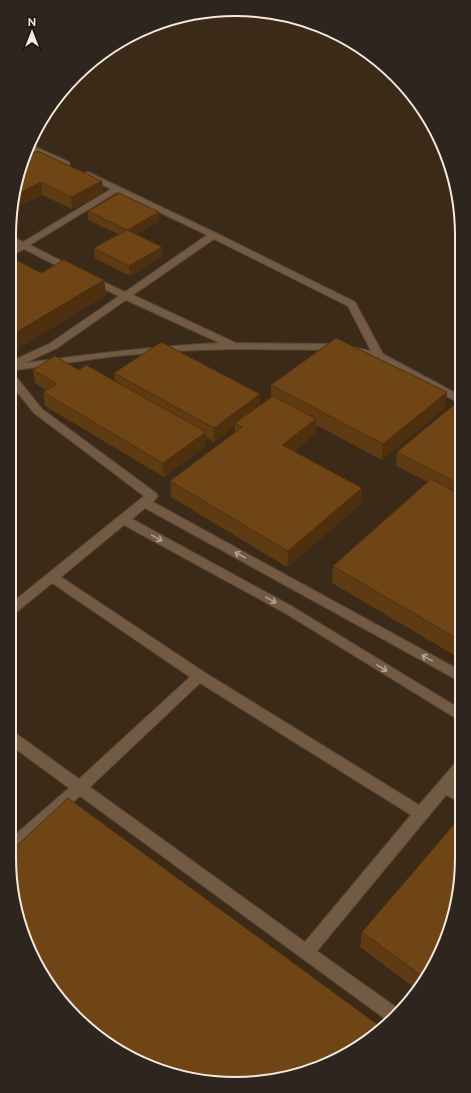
<svg xmlns="http://www.w3.org/2000/svg" width="471" height="1093" viewBox="0 0 471 1093" font-family="Raleway,sans-serif">
<style>
.lines{fill:none;stroke-linecap:round;stroke-linejoin:round}
.minor-casing{stroke:#564535;stroke-width:2}
.minor{fill:#725a43;fill-rule:evenodd}
.wall{fill:#5f3b13}
.shaded-wall{fill:#4e300f}
.building{fill:#6f4516;stroke:#4e300f}
.oneway{stroke:#b3a290}
.rim{fill:none;stroke:#f4e9de;stroke-width:2}
</style>
<rect width="100%" height="100%" fill="#3c2a19"/>
<g class="lines">
<defs>
<g id="minor">
<path d="M 31,145 L 69,162 L 70,164 L 69,166 L 63,166 L 29,149 Z"/>
<path d="M 88,172 L 216,233 L 355,302 L 383,354 L 461,396 L 461,404 L 376,358 L 338,350 L 234,349 L 172,351 L 116,356 L 9,371 L 9,365 L 12,364 L 12,361 L 49,344 L 119,296 L 87,281 L 85,279 L 87,277 L 93,277 L 125,292 L 207,235 L 117,192 L 30,245 L 75,268 L 77,270 L 75,272 L 69,272 L 24,249 L 9,257 L 9,250 L 17,245 L 9,242 L 9,235 L 23,242 L 111,189 L 85,177 L 84,175 L 85,173 ZM 214,239 L 348,306 L 371,351 L 338,344 L 236,343 L 133,295 ZM 126,300 L 220,343 C 155,346 90,354 25,363 L 57,348 Z"/>
<path d="M 9,372 L 13,373 L 42,409 L 156,493 L 158,496 L 153,502 L 461,671 L 461,682 L 145,508 L 132,519 L 293,607 L 462,710 L 462,722 L 285,613 L 124,525 L 61,577 L 204,672 L 419,805 L 457,761 L 462,759 L 462,775 L 454,785 L 462,790 L 462,803 L 446,795 L 317,951 L 400,1010 L 388,1021 L 80,796 L 14,854 L 9,856 L 9,840 L 69,788 L 9,744 L 9,730 L 14,732 L 79,779 L 190,677 L 52,583 L 13,615 L 9,617 L 9,605 L 144,496 L 34,413 L 9,382 ZM 200,683 L 411,815 L 305,942 L 90,787 Z"/>
</g>
</defs>
<use href="#minor" class="minor-casing"/>
<use href="#minor" class="minor"/>
</g>
<g class="wall">
<path d="M 21,162 L 102,181 L 103,193 L 72,209 L 42,195 Z"/>
<path d="M 88,211 L 159,221 L 136,234 L 162,256 L 130,276 L 95,258 L 94,248 L 118,234 L 88,220 Z"/>
<path d="M 9,256 L 41,273 L 104,280 L 106,295 L 12,352 L 9,350 Z"/>
<path d="M 33,370 L 79,370 L 115,381 L 114,373 L 260,394 L 260,405 L 271,398 L 271,385 L 447,392 L 445,408 L 382,460 L 316,425 L 315,434 L 294,451 L 362,488 L 361,504 L 287,567 L 171,497 L 170,481 L 235,432 L 235,426 L 214,442 L 206,437 L 206,446 L 164,477 L 45,406 L 43,392 L 46,390 L 35,383 Z"/>
<path d="M 455,404 L 459,494 L 461,495 L 461,659 L 332,583 L 333,566 L 428,482 L 396,466 L 397,452 Z"/>
<path d="M 450,931 L 416,989 L 360,947 L 362,932 Z"/>
</g>
<g class="shaded-wall">
<path d="M 102,181 L 103,193 L 72,209 L 71,197 Z"/>
<path d="M 41,182 L 42,195 L 13,210 L 16,195 Z"/>
<path d="M 159,212 L 159,221 L 127,239 L 127,230 Z"/>
<path d="M 162,247 L 162,256 L 130,276 L 129,266 Z"/>
<path d="M 104,280 L 106,295 L 12,352 L 10,336 Z"/>
<path d="M 447,392 L 445,408 L 382,460 L 383,444 Z"/>
<path d="M 260,394 L 260,408 L 235,423 L 235,426 L 214,442 L 214,428 Z"/>
<path d="M 316,419 L 315,434 L 281,461 L 282,445 Z"/>
<path d="M 206,432 L 206,446 L 164,477 L 163,463 Z"/>
<path d="M 461,480 L 461,491 L 455,497 L 457,483 Z"/>
<path d="M 362,488 L 361,504 L 287,567 L 288,551 Z"/>
</g>
<g class="building">
<path d="M 38,151 L 102,181 L 71,197 L 41,182 L 16,195 L 21,162 L 24,158 Z"/>
<path d="M 119,193 L 159,212 L 127,230 L 88,211 Z"/>
<path d="M 127,230 L 162,247 L 129,266 L 94,248 Z"/>
<path d="M 9,256 L 41,273 L 64,260 L 104,280 L 10,336 L 9,336 Z"/>
<path d="M 336,338 L 447,392 L 383,444 L 271,385 Z"/>
<path d="M 161,342 L 260,394 L 214,428 L 114,373 Z"/>
<path d="M 55,356 L 79,370 L 86,365 L 206,432 L 163,463 L 43,392 L 57,384 L 33,370 Z"/>
<path d="M 273,396 L 316,419 L 282,445 L 362,488 L 288,551 L 170,481 L 242,427 L 235,423 Z"/>
<path d="M 455,404 L 461,407 L 461,480 L 457,483 L 397,452 Z"/>
<path d="M 431,479 L 461,495 L 461,641 L 333,566 Z"/>
<path d="M 68,798 L 381,1027 L 349,1054 L 279,1080 L 192,1080 L 122,1054 L 65,1007 L 21,931 L 9,858 L 9,853 Z"/>
<path d="M 462,815 L 462,858 L 450,931 L 423,977 L 362,932 Z"/>
</g>
<defs><path id="oneway-shaft" d="M-6 0H5M1.5-3L5.5 0L1.5 3" fill="none" stroke-width="1.6" stroke-linecap="round" stroke-linejoin="round"/></defs>
<g class="oneway">
<use href="#oneway-shaft" transform="translate(157 538) rotate(29)"/>
<use href="#oneway-shaft" transform="translate(240 555) rotate(-152)"/>
<use href="#oneway-shaft" transform="translate(271 600) rotate(29)"/>
<use href="#oneway-shaft" transform="translate(427 658) rotate(-151)"/>
<use href="#oneway-shaft" transform="translate(382 668) rotate(32)"/>
</g>
<path d="M0 0H471V1093H0ZM235 16H236A219 219 0 0 1 455 235V858A219 219 0 0 1 236 1077H235A219 219 0 0 1 16 858V235A219 219 0 0 1 235 16Z" fill="#2e261e" fill-rule="evenodd"/>
<path class="rim" d="M235 16H236A219 219 0 0 1 455 235V858A219 219 0 0 1 236 1077H235A219 219 0 0 1 16 858V235A219 219 0 0 1 235 16Z"/>
<g transform="translate(32 32)" stroke="#1d150d" stroke-width="3" paint-order="stroke">
<path d="M0-3L7 15L0 10L-7 15Z" fill="#f4e9de"/>
<text y="-6" font-size="11" font-weight="bold" text-anchor="middle" fill="#f4e9de">N</text>
</g>
</svg>
